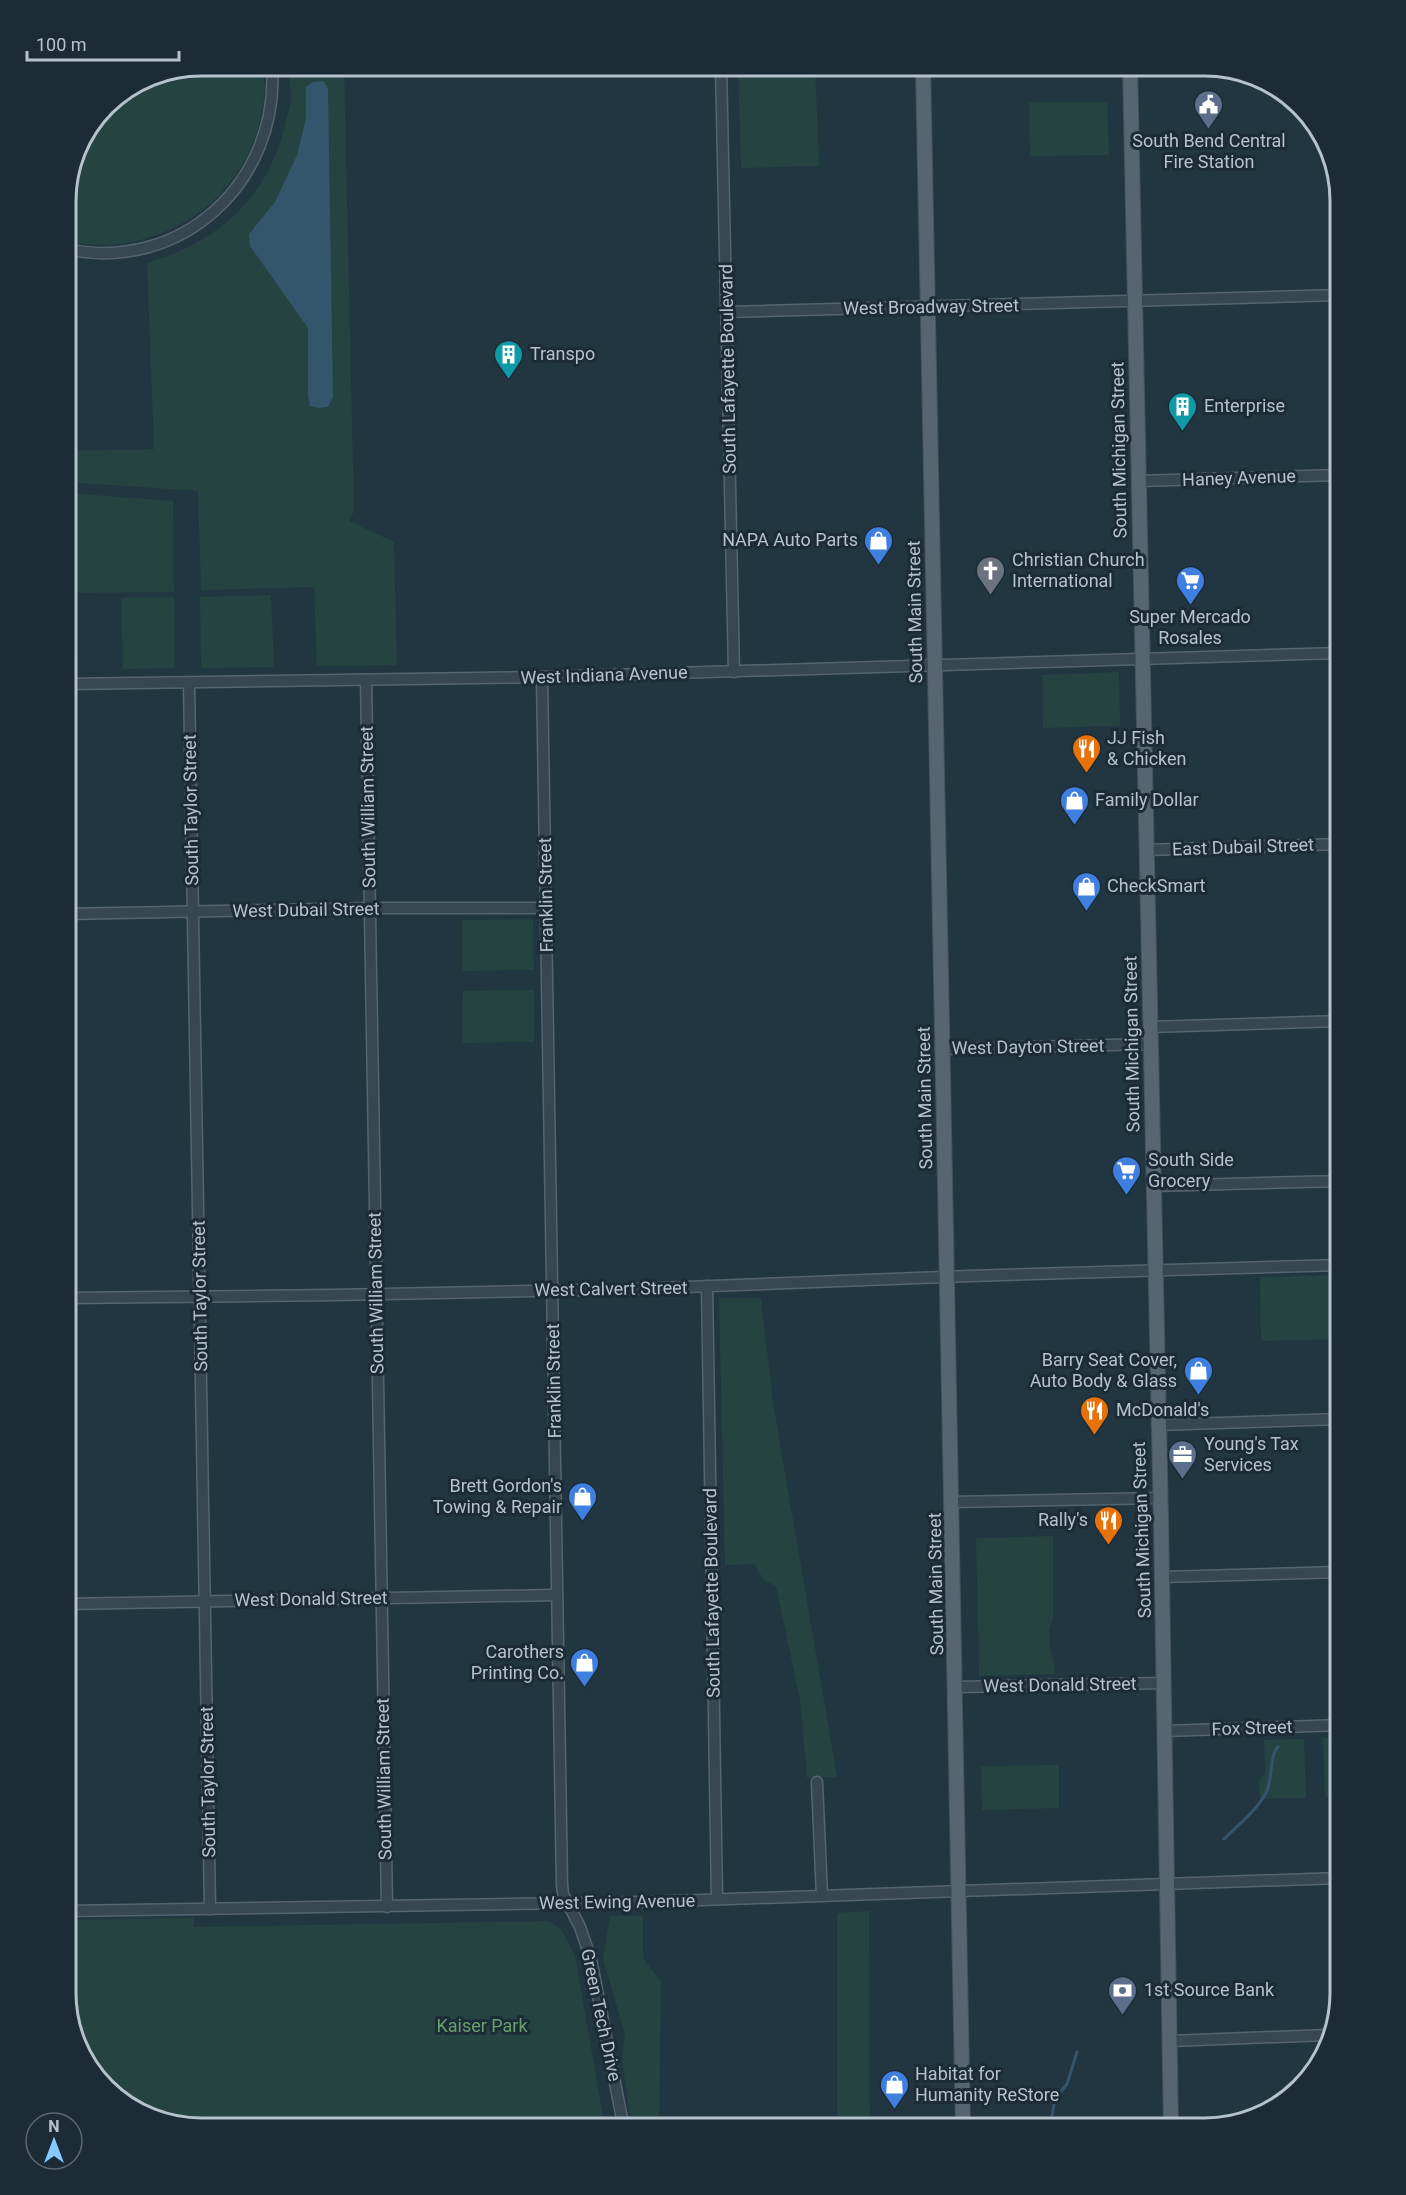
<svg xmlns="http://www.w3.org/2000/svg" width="1406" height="2195" viewBox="0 0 1406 2195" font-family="Roboto,sans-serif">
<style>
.green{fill:#254341}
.water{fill:#34556b}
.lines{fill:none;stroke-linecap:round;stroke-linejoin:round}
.stream{stroke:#34556b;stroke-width:3}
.minor-casing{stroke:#55656f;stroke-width:13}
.major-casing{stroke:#44535e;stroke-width:16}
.minor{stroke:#374752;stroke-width:10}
.major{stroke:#556672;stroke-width:14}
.labels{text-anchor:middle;stroke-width:6;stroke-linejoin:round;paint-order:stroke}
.poi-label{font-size:18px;fill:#b4c2cc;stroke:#1c2c37;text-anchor:start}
.street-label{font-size:18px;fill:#b4c2cc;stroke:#1c2c37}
.park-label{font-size:18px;fill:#68a06b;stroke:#1c2c37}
.rim{fill:none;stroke:#b4c2cc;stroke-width:3}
</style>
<rect width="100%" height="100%" fill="#223642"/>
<g class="green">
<path d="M 250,66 L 258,66 C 268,79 265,95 262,110 C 248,201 155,261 66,241 L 66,193 L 80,142 L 106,106 L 123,95 L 151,86 Z"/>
<path d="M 287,66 L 344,66 L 354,511 L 349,521 L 394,542 L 397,665 L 317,666 L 314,587 L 201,590 L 198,491 L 66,482 L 66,451 L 154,449 L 147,263 C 217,243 268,198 285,125 C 287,116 290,107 291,98 C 291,88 289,76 287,66 Z"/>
<path d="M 738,66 L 815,66 L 819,166 L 741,168 Z"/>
<path d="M 1029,102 L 1107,102 L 1109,155 L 1030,156 Z"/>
<path d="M 66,493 L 173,501 L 174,592 L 66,593 Z"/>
<path d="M 271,595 L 274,667 L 201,668 L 200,597 Z"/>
<path d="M 174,597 L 175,668 L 123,669 L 121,598 Z"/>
<path d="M 77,599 L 78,670 L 66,670 L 66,600 Z"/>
<path d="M 1119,672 L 1120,726 L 1043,728 L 1042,675 Z"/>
<path d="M 533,919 L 534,970 L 462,971 L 462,920 Z"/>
<path d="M 534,990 L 534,1042 L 462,1043 L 463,991 Z"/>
<path d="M 1340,1275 L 1340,1339 L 1261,1341 L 1260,1277 Z"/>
<path d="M 719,1298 L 761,1298 L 773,1402 L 837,1777 L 807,1778 L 800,1700 L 776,1586 L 764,1580 L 754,1564 L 725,1565 Z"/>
<path d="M 1053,1536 L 1053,1619 C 1044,1638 1054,1655 1055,1674 L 979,1676 L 976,1538 Z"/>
<path d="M 1323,1738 L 1340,1738 L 1340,1797 L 1325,1797 Z"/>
<path d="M 1304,1739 L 1306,1798 L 1260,1799 L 1259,1781 L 1265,1773 L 1264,1740 Z"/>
<path d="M 1059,1765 L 1059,1808 L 982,1810 L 981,1766 Z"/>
<path d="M 869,1911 L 870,2129 L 837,2129 L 837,1913 Z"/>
<path d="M 610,1916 L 643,1916 L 643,1958 L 661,1982 L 659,2129 L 632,2129 L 622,2060 L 625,2034 L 603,1959 Z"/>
<path d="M 194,1918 L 194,1927 L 548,1921 L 561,1929 L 575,1955 L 605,2129 L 193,2129 L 127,2106 L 80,2054 L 66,1993 L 66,1920 Z"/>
</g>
<path class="water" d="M 324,81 L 328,89 L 333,397 L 328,407 L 319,408 L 310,406 L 308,395 L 308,328 L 250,246 L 249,234 L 275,202 L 297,155 L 306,118 L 306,87 L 313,82 Z"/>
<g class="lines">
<g class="stream">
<path d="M 1224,1839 C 1238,1825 1257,1810 1266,1793 C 1273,1780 1269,1756 1278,1747"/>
<path d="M 1045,2129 L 1051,2121 L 1055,2099 L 1067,2084 L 1077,2052"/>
</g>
<defs>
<g id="minor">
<path d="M 721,66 L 734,672"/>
<path d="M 66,249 C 182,274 280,181 272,66"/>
<path d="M 727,312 L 1340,295"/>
<path d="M 1138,481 L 1340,475"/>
<path d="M 542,677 L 562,1885 L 563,1894 L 580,1927 L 591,1959 L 624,2129"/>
<path d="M 366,680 L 387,1907"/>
<path d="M 189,683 L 210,1909"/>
<path d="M 66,684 L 542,677 L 1340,653"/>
<path d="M 1146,850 L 1340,844"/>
<path d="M 66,914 L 370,908 L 546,908"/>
<path d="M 1150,1027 L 1340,1021"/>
<path d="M 941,1049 L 1150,1044"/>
<path d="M 1153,1186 L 1340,1181"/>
<path d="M 707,1286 L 717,1899"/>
<path d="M 66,1298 L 335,1295 L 633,1289 L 969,1276 L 1340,1265"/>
<path d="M 1157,1425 L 1340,1419"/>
<path d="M 953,1502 L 1160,1498"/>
<path d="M 1162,1577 L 1340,1572"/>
<path d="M 66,1604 L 556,1595"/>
<path d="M 956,1687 L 1164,1683"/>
<path d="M 1165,1731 L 1340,1725"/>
<path d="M 817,1782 L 822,1896"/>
<path d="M 66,1911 L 644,1902 L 1340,1878"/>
<path d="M 1170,2041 L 1327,2035"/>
</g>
<g id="major">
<path d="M 923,66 C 935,754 952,1441 963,2129"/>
<path d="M 1130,66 L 1161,1521 L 1171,2129"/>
</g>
</defs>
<use href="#minor" class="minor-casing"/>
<use href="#major" class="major-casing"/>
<use href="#minor" class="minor"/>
<use href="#major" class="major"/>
</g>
<defs>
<symbol id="civic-pin" viewBox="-11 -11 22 30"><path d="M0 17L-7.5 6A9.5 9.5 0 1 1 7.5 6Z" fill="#5c6f8a" stroke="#1c2c37"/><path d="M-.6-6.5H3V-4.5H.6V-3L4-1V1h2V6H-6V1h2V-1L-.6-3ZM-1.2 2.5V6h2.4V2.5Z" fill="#fff"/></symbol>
<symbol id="building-pin" viewBox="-11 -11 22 30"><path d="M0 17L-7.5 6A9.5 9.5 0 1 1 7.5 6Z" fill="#0f9aa8" stroke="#1c2c37"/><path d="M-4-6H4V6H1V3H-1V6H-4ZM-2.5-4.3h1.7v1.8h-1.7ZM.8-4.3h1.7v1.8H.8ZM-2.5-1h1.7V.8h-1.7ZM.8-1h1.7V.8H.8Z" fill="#fff"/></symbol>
<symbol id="shop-pin" viewBox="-11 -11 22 30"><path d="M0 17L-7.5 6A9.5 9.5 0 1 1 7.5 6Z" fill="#3f7fe0" stroke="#1c2c37"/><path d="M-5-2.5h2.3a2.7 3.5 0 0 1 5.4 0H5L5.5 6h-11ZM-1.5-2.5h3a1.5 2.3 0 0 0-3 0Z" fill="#fff"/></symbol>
<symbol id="church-pin" viewBox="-11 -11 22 30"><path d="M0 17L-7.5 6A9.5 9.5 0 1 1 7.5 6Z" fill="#6b7280" stroke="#1c2c37"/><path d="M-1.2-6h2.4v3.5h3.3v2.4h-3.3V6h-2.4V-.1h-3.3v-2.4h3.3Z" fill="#fff"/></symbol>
<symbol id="supermarket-pin" viewBox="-11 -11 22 30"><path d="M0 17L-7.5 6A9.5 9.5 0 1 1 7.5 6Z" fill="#3f7fe0" stroke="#1c2c37"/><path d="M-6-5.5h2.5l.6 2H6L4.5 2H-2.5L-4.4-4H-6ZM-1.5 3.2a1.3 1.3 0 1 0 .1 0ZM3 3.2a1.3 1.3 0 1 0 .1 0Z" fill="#fff"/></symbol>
<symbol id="restaurant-pin" viewBox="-11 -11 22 30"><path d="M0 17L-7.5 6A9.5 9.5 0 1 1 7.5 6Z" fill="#e8710a" stroke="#1c2c37"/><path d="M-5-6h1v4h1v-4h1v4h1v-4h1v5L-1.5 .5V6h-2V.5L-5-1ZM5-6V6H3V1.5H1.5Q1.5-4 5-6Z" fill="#fff"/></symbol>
<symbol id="office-pin" viewBox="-11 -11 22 30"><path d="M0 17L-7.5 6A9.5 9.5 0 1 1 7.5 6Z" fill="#5c6f8a" stroke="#1c2c37"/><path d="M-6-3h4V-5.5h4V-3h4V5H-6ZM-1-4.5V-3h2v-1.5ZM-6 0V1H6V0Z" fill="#fff"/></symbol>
<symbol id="bank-pin" viewBox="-11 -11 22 30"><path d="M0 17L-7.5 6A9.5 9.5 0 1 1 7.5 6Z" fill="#5c6f8a" stroke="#1c2c37"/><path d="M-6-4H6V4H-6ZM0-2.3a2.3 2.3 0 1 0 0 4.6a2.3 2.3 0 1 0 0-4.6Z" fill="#fff"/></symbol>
</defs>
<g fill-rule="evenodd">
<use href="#civic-pin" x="1192" y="88" width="33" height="45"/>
<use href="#building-pin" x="492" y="338" width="33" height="45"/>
<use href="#building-pin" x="1166" y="390" width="33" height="45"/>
<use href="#shop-pin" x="862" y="524" width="33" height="45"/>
<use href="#church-pin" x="974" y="554" width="33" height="45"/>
<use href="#supermarket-pin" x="1174" y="564" width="33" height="45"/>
<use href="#restaurant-pin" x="1070" y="732" width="33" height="45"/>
<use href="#shop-pin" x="1058" y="784" width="33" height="45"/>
<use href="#shop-pin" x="1070" y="870" width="33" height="45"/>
<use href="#supermarket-pin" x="1110" y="1154" width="33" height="45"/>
<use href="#shop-pin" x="1182" y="1354" width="33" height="45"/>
<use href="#restaurant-pin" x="1078" y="1394" width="33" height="45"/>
<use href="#office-pin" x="1166" y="1438" width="33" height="45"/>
<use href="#shop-pin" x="566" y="1480" width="33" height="45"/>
<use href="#restaurant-pin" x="1092" y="1504" width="33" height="45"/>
<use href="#shop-pin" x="568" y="1646" width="33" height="45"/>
<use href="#bank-pin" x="1106" y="1974" width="33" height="45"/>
<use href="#shop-pin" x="878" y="2068" width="33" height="45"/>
</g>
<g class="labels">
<g class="poi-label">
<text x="1209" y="147" text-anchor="middle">South Bend Central<tspan x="1209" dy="21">Fire Station</tspan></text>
<text x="530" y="360">Transpo</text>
<text x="1204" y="412">Enterprise</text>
<text x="858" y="546" text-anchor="end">NAPA Auto Parts</text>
<text x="1012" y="566">Christian Church<tspan x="1012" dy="21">International</tspan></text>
<text x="1190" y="623" text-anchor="middle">Super Mercado<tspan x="1190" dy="21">Rosales</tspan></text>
<text x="1107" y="744">JJ Fish<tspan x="1107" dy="21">&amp; Chicken</tspan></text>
<text x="1095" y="806">Family Dollar</text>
<text x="1107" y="892">CheckSmart</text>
<text x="1148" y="1166">South Side<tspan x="1148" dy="21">Grocery</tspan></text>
<text x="1177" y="1366" text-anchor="end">Barry Seat Cover,<tspan x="1177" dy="21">Auto Body &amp; Glass</tspan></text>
<text x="1116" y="1416">McDonald's</text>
<text x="1204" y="1450">Young's Tax<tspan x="1204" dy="21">Services</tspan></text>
<text x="562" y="1492" text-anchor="end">Brett Gordon's<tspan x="562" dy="21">Towing &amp; Repair</tspan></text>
<text x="1088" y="1526" text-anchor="end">Rally's</text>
<text x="564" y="1658" text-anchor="end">Carothers<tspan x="564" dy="21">Printing Co.</tspan></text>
<text x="1144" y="1996">1st Source Bank</text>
<text x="915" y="2080">Habitat for<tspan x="915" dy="21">Humanity ReStore</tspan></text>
</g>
<g class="street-label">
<text transform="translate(931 307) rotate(-1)" y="6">West Broadway Street</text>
<text transform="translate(728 369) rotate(-91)" y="6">South Lafayette Boulevard</text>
<text transform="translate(1119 450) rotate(-91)" y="6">South Michigan Street</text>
<text transform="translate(1239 478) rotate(-2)" y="6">Haney Avenue</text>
<text transform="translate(915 612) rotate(-91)" y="6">South Main Street</text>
<text transform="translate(604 675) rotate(-2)" y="6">West Indiana Avenue</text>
<text transform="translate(368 807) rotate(-91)" y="6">South William Street</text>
<text transform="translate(191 810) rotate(-91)" y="6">South Taylor Street</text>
<text transform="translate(1243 847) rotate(-2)" y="6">East Dubail Street</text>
<text transform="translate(546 895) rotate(-91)" y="6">Franklin Street</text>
<text transform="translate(306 910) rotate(-1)" y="6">West Dubail Street</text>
<text transform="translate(1132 1044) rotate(-91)" y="6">South Michigan Street</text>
<text transform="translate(1028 1047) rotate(-1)" y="6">West Dayton Street</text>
<text transform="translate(925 1098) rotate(-91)" y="6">South Main Street</text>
<text transform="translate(611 1289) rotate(-1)" y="6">West Calvert Street</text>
<text transform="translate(376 1293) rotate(-91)" y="6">South William Street</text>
<text transform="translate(200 1296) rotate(-91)" y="6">South Taylor Street</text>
<text transform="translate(554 1381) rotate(-91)" y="6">Franklin Street</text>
<text transform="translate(1142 1530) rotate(-92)" y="6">South Michigan Street</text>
<text transform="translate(936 1584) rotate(-91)" y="6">South Main Street</text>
<text transform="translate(712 1593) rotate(-91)" y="6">South Lafayette Boulevard</text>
<text transform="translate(311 1599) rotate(-1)" y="6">West Donald Street</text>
<text transform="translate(1060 1685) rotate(-1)" y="6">West Donald Street</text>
<text transform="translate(1252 1728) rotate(-2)" y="6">Fox Street</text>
<text transform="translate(384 1779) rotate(-91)" y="6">South William Street</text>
<text transform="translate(208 1782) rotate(-91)" y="6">South Taylor Street</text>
<text transform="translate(617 1902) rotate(-1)" y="6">West Ewing Avenue</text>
<text transform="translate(601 2015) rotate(78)" y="6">Green Tech Drive</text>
</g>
<g class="park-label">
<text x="482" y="2032">Kaiser Park</text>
</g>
</g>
<path d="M0 0H1406V2195H0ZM201 76H1205A125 125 0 0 1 1330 201V1993A125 125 0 0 1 1205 2118H201A125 125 0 0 1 76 1993V201A125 125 0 0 1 201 76Z" fill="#1c2c37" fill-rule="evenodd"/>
<path class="rim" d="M201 76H1205A125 125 0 0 1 1330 201V1993A125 125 0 0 1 1205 2118H201A125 125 0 0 1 76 1993V201A125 125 0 0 1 201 76Z"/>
<g transform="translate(54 2141)"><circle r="28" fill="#1c2c37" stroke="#596873" stroke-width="1.5"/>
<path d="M0-4.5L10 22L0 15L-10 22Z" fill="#86cbff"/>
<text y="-9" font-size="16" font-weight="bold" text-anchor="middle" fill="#b4c2cc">N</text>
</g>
<path d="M27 51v9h152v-9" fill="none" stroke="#b4c2cc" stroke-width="3"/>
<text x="36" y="51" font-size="18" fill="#b4c2cc" stroke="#1c2c37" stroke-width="4.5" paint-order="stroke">100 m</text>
</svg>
